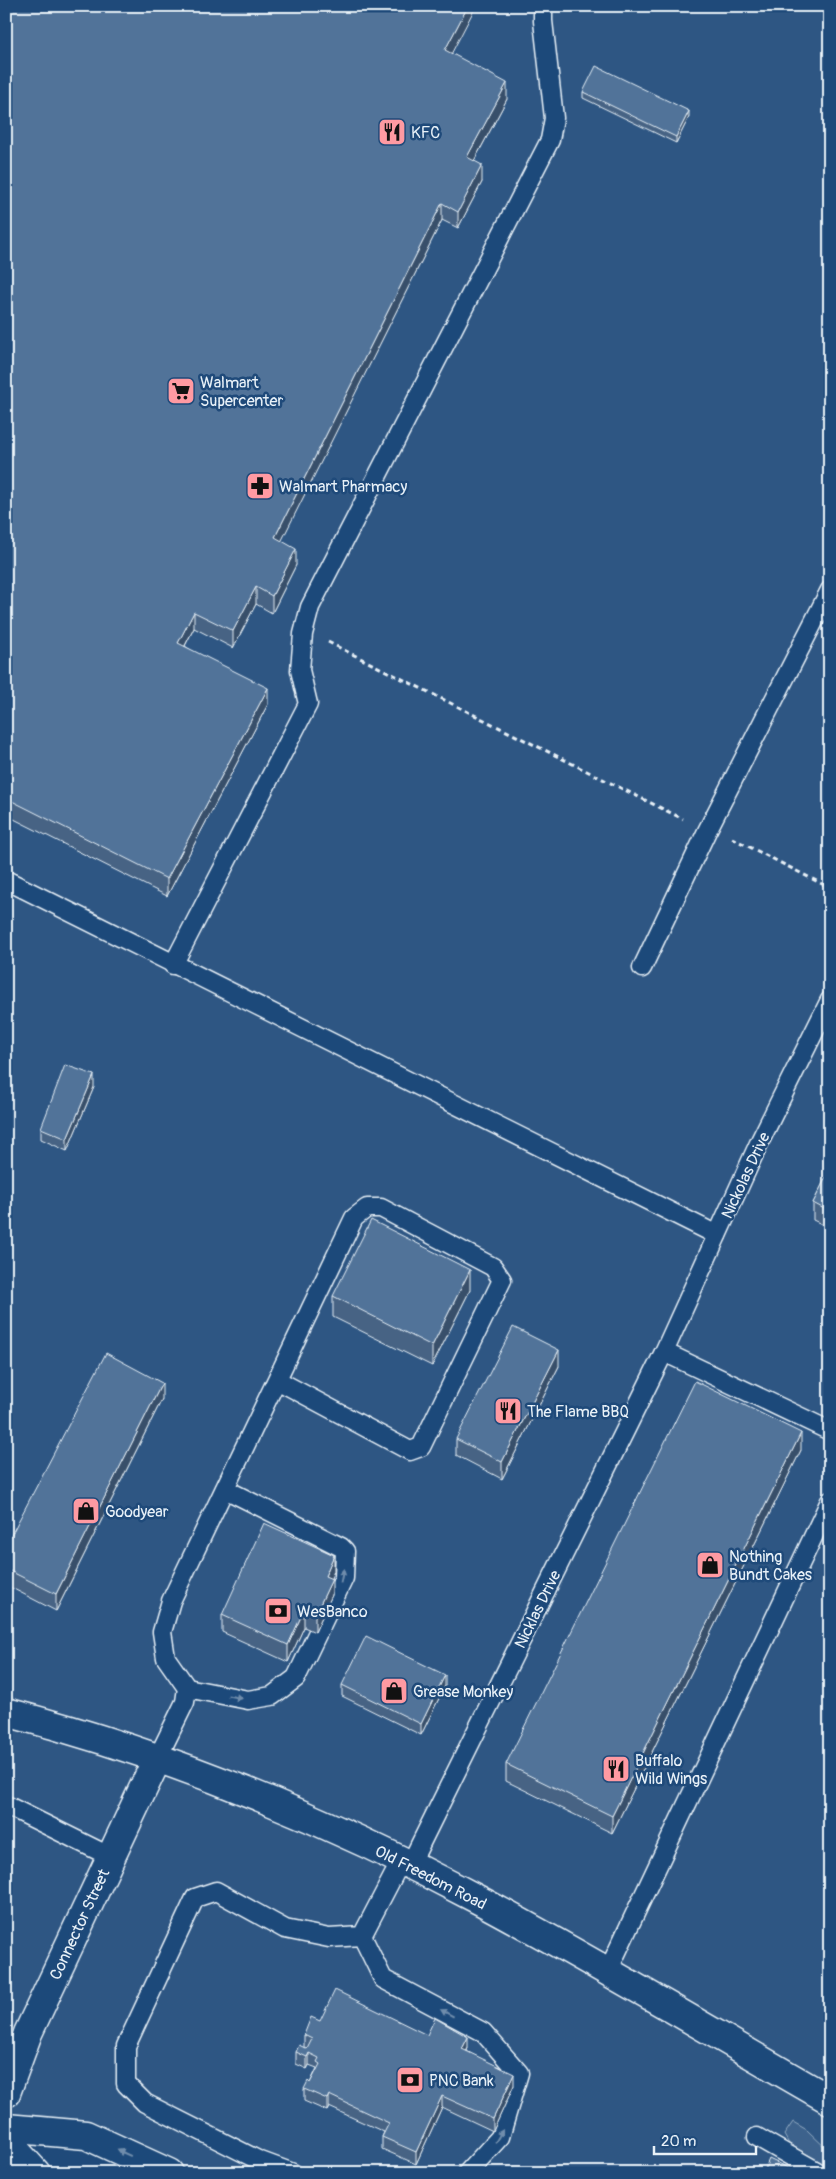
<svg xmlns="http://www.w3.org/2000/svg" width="836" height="2179" viewBox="0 0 836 2179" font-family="Pangolin,sans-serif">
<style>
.built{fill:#2e5683}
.green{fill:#3c628c;stroke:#92aac2}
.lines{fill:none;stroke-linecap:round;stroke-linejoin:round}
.lane-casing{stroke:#e8f1f8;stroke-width:21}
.street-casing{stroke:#e8f1f8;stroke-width:31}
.primary-casing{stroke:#e8f1f8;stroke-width:31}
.path{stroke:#e8f1f8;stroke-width:3;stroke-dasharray:5 4;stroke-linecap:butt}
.lane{stroke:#1f4a7a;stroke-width:18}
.street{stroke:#1f4a7a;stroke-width:28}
.primary{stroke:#1f4a7a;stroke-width:28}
.wall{fill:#466384;stroke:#e8f1f8}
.shaded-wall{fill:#39506b;stroke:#e8f1f8}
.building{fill:#517399;stroke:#e8f1f8}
.oneway{fill:#6f8dac}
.labels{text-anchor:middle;stroke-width:5;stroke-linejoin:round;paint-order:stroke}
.poi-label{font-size:16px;fill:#e8f1f8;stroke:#1f4a7a;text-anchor:start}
.street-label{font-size:16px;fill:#e8f1f8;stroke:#1f4a7a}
</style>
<rect width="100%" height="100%" fill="#1f4a7a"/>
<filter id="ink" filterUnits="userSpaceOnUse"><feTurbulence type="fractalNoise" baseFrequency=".02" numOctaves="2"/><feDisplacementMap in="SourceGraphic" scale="10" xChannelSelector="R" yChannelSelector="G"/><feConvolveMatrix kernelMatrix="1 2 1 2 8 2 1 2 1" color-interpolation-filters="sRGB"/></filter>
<g filter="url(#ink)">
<path class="built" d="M 6,6 L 830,6 L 830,2173 L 169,2173 L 86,2135 L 6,2128 Z"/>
<path class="green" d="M 793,2122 L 807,2130 L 830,2152 L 830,2167 L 789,2144 L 784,2135 Z"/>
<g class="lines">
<defs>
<g id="lane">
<path d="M 6,880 L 717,1235"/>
<path d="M 173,965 L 308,704 L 300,670 L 303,634 L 310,607 L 550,140 L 554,118 L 543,21 L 543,6"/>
<path d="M 642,968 L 707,831 L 830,590"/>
<path d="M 664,1352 L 830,1431"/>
<path d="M 187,1688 L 248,1700 L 272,1696 L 296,1678 L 344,1578 L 345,1551 L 341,1547 L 225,1489"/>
<path d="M 158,1757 L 185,1702 L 187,1688 L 166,1658 L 162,1632 L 171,1601 L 354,1218 L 367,1208 L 381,1208 L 493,1267 L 502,1280 L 421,1447 L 410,1451 L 277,1380"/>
<path d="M 6,1805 L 111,1857"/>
<path d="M 410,1865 L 664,1352 L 760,1141 L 830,1000"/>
<path d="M 362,1936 L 383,1979 L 483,2032 L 519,2073 L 500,2137 L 467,2173"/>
<path d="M 607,1973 L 830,1501"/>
<path d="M 757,2137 L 820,2173"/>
<path d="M 293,2173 L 258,2160 L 145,2103 L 126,2084 L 126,2046 L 195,1898 L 216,1891 L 285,1929 L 329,1938 L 362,1936 L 401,1861"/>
</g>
<g id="street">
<path d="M 6,1712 C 171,1755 329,1820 479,1900 C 597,1963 713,2033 830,2100"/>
<path d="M 6,2093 L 28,2033 L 158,1757"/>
</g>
<g id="primary">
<path d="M 6,2128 L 86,2135 L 169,2173"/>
<path d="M 6,2140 L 36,2173"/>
</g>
</defs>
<use href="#lane" class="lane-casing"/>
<use href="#street" class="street-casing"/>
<use href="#primary" class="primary-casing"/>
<g class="path">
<path d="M 328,642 L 683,819"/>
<path d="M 732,838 L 830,888"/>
</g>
<use href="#lane" class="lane"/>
<use href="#street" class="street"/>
<use href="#primary" class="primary"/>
</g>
<g class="wall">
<path d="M 6,6 L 451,53 L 507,99 L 474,161 L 482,182 L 458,228 L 442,220 L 281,541 L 296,565 L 272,613 L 256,604 L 233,648 L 194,628 L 185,646 L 268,704 L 167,896 L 6,815 Z"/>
<path d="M 583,92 L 689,117 L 676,143 L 583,98 Z"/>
<path d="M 94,1087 L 67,1151 L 41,1139 L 41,1128 Z"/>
<path d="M 830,1169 L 830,1228 L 813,1220 L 813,1203 Z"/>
<path d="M 470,1290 L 432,1366 L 333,1317 L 333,1296 Z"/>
<path d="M 559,1366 L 502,1479 L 456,1455 L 456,1439 Z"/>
<path d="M 162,1399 L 56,1611 L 6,1585 L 6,1545 Z"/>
<path d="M 801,1450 L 612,1833 L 506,1781 L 506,1764 Z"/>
<path d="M 334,1571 L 331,1578 L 332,1595 L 315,1632 L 304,1627 L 288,1662 L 222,1632 L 222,1615 Z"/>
<path d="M 342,1685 L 445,1686 L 421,1735 L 342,1696 Z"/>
<path d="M 320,2021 L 427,2035 L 468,2048 L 467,2051 L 514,2085 L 493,2131 L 442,2107 L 416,2164 L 382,2149 L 382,2137 L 384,2132 L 329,2107 L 327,2111 L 304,2101 L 304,2089 L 310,2083 L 317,2068 L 309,2065 L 307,2069 L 296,2064 L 296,2052 L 307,2049 L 304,2047 L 304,2035 Z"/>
</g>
<g class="shaded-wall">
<path d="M 468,6 L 476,6 L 445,66 L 445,50 Z"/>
<path d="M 507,83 L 507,99 L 467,174 L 467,157 Z"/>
<path d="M 689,111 L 689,117 L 676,143 L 676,137 Z"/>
<path d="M 482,165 L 482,182 L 458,228 L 458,212 Z"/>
<path d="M 442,203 L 442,220 L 275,554 L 275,537 Z"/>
<path d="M 296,549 L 296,565 L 272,613 L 272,596 Z"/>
<path d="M 256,587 L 256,604 L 233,648 L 233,631 Z"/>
<path d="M 194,612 L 194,628 L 178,659 L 178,643 Z"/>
<path d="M 268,688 L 268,704 L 167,896 L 167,879 Z"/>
<path d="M 94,1075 L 94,1087 L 67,1151 L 67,1139 Z"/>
<path d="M 470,1270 L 470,1290 L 432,1366 L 432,1346 Z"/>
<path d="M 559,1350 L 559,1366 L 502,1479 L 502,1462 Z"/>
<path d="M 162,1383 L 162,1399 L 56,1611 L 56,1594 Z"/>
<path d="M 801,1433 L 801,1450 L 612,1833 L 612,1816 Z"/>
<path d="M 334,1555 L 334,1571 L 325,1592 L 325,1576 Z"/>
<path d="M 332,1579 L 332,1595 L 315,1632 L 315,1615 Z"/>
<path d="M 304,1610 L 304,1627 L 288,1662 L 288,1645 Z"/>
<path d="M 445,1675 L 445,1686 L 421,1735 L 421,1724 Z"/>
<path d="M 468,2037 L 468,2048 L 462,2060 L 462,2049 Z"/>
<path d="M 309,2053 L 309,2065 L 307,2069 L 307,2057 Z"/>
<path d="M 514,2074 L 514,2085 L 493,2131 L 493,2119 Z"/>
<path d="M 329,2095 L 329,2107 L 327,2111 L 327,2099 Z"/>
<path d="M 442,2096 L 442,2107 L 416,2164 L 416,2152 Z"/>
</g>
<g class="building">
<path d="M 6,6 L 468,6 L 445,50 L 507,83 L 467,157 L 482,165 L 458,212 L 442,203 L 275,537 L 296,549 L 272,596 L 256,587 L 233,631 L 194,612 L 178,643 L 268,688 L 167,879 L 6,798 Z"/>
<path d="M 596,66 L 689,111 L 676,137 L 583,92 Z"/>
<path d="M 65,1065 L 94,1075 L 67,1139 L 41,1128 Z"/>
<path d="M 830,1169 L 830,1212 L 813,1203 Z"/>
<path d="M 371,1220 L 470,1270 L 432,1346 L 333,1296 Z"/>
<path d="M 513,1327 L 559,1350 L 502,1462 L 456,1439 Z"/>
<path d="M 106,1353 L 162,1383 L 56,1594 L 6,1569 L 6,1545 Z"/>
<path d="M 695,1381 L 801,1433 L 612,1816 L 506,1764 Z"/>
<path d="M 264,1523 L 334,1555 L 325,1576 L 332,1579 L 315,1615 L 304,1610 L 288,1645 L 222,1615 Z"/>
<path d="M 366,1636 L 445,1675 L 421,1724 L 342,1685 Z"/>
<path d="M 335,1990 L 427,2035 L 435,2018 L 468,2037 L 462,2049 L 514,2074 L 493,2119 L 442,2096 L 416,2152 L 382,2137 L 389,2123 L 329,2095 L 327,2099 L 304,2089 L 308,2081 L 310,2083 L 320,2064 L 317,2062 L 319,2058 L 309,2053 L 307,2057 L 296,2052 L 299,2045 L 307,2049 L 312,2039 L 304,2035 L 311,2017 L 320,2021 Z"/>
<path d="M 769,2159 L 798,2173 L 763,2173 Z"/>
</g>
<defs><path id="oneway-solid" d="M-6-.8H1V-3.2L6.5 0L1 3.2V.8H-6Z" transform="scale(1.25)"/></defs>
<g class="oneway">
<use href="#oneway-solid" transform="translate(342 1576) rotate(-78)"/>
<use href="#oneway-solid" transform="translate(235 1697) rotate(11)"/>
<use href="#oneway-solid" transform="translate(447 2013) rotate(-152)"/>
<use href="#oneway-solid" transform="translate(499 2136) rotate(-60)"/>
<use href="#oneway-solid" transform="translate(124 2153) rotate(-156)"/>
</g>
</g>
<defs>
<symbol id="restaurant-square" viewBox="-11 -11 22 22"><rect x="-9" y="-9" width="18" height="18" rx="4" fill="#ff9aa2" stroke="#1f4a7a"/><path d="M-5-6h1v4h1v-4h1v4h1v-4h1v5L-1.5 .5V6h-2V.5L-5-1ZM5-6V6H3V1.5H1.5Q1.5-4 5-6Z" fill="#111"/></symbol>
<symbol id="supermarket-square" viewBox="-11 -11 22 22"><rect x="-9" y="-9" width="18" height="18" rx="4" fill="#ff9aa2" stroke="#1f4a7a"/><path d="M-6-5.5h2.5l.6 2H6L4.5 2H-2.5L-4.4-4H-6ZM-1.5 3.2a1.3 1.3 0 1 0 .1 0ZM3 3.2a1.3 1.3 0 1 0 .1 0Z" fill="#111"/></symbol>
<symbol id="pharmacy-square" viewBox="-11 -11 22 22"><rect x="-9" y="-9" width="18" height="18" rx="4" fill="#ff9aa2" stroke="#1f4a7a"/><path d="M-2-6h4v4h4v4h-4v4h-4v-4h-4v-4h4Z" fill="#111"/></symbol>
<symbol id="shop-square" viewBox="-11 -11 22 22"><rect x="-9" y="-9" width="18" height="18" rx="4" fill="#ff9aa2" stroke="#1f4a7a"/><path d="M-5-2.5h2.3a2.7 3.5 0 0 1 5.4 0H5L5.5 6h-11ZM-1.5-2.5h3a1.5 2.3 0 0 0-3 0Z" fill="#111"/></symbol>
<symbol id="bank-square" viewBox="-11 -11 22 22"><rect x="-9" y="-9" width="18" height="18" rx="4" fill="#ff9aa2" stroke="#1f4a7a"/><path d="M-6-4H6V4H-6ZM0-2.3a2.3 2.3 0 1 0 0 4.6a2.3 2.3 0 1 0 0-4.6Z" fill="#111"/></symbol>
</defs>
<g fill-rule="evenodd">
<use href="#restaurant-square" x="376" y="116" width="32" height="32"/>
<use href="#supermarket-square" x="165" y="375" width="32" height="32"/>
<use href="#pharmacy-square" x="244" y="470" width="32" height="32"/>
<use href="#restaurant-square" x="492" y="1395" width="32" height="32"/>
<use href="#shop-square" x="70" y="1495" width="32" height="32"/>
<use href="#shop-square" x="694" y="1549" width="32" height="32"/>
<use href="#bank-square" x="262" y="1595" width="32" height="32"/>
<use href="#shop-square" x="378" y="1675" width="32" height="32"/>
<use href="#restaurant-square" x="600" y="1753" width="32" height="32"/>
<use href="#bank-square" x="394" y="2064" width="32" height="32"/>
</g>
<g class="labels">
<g class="poi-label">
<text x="411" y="138">KFC</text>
<text x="200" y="388">Walmart<tspan x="200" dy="18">Supercenter</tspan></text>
<text x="279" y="492">Walmart Pharmacy</text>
<text x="527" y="1417">The Flame BBQ</text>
<text x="105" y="1517">Goodyear</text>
<text x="729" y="1562">Nothing<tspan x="729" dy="18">Bundt Cakes</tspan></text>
<text x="297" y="1617">WesBanco</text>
<text x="413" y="1697">Grease Monkey</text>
<text x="635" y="1766">Buffalo<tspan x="635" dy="18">Wild Wings</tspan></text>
<text x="429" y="2086">PNC Bank</text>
</g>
<g class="street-label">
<text transform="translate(745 1175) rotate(-65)" y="6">Nickolas Drive</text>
<text transform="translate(537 1609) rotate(-64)" y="6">Nicklas Drive</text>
<text transform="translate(431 1877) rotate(27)" y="6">Old Freedom Road</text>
<text transform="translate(79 1924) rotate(-65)" y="6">Connector Street</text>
</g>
</g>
<rect width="836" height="2179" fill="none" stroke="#1f4a7a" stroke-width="25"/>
<rect x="12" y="12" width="811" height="2154" fill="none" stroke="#e8f1f8" stroke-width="2" filter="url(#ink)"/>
<path d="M654 2146v8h102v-8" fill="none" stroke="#e8f1f8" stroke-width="2.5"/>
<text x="661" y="2146" font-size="15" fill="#e8f1f8" stroke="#1f4a7a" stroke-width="4" paint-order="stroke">20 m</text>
</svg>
